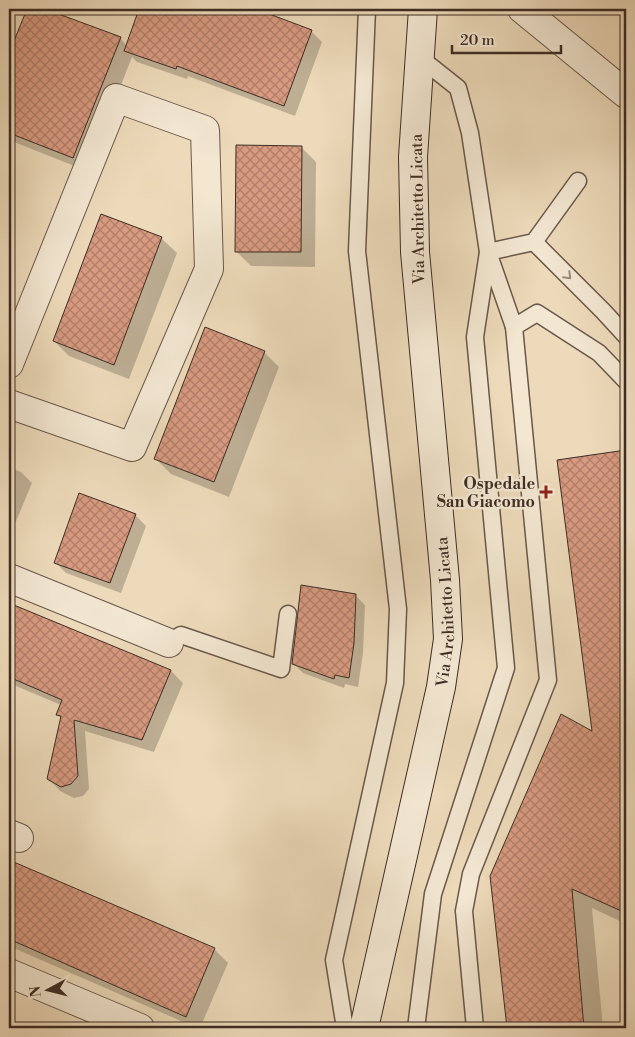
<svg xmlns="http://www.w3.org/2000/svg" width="635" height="1037" viewBox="0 0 635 1037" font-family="'Libre Bodoni',serif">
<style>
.shadow{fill:#0003}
.building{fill:url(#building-cross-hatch);stroke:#3d2d24}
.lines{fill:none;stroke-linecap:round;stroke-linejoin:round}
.lane-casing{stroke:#69584a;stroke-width:19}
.street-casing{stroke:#69584a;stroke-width:30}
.secondary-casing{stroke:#3d2d24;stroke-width:30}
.lane{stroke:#f3e7d2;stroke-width:16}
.street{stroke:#f3e7d2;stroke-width:28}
.secondary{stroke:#f3e7d2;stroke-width:28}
.oneway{stroke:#988a7b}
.poi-dot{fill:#8f2418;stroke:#f3e7d2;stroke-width:2}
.labels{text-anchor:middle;stroke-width:5;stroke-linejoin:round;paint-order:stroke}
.street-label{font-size:16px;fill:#3d2d24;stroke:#f3e7d2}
.poi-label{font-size:16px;font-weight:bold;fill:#3d2d24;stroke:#f3e7d2;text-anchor:end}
</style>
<defs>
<pattern id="building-cross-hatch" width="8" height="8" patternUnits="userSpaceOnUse" patternTransform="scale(1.25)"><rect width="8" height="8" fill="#d89a80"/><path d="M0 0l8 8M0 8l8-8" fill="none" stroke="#b07e69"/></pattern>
</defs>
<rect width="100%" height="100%" fill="#eddaba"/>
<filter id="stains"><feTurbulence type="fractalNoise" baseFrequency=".004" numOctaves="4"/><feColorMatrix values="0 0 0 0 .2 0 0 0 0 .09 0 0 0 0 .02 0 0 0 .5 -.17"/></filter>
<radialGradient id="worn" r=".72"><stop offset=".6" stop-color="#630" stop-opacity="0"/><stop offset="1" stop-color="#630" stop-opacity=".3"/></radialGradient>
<g class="shadow">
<path d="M 28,9 L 42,9 L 120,38 L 127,46 L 140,9 L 242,9 L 250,12 L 253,9 L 311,31 L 322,42 L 295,116 L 188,76 L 187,79 L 137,62 L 132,57 L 87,171 L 9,140 L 9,56 Z"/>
<path d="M 301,147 L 316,162 L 315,267 L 251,266 L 236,251 Z"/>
<path d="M 161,238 L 177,253 L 129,379 L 69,356 L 54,341 Z"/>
<path d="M 264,352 L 279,367 L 229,497 L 171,474 L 156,459 Z"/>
<path d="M 626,452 L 626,924 L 592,908 L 603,1028 L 508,1028 L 491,876 L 594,733 L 559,461 Z"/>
<path d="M 9,467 L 21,472 L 32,483 L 9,538 Z"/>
<path d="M 135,515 L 146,526 L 121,593 L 66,573 L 55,562 Z"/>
<path d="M 356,596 L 365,605 L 363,653 L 358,687 L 345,684 L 344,688 L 303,673 L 293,663 Z"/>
<path d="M 9,605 L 171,671 L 183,683 L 154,752 L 85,731 L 89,789 L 83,796 L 74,798 L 60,791 L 48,778 L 62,719 L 57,715 L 61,705 L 9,683 Z"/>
<path d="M 9,861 L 214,949 L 228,963 L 200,1028 L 197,1028 L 9,946 Z"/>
<path d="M 54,1022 L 71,1028 L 51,1028 Z"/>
</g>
<g class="building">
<path d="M 27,9 L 45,9 L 121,37 L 73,158 L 9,133 L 9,53 Z"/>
<path d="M 139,9 L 256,9 L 312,30 L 284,106 L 177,66 L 176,69 L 124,51 Z"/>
<path d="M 236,145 L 302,146 L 301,252 L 235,252 Z"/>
<path d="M 101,214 L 162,237 L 114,365 L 53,341 Z"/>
<path d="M 205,327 L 265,351 L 214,482 L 154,459 Z"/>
<path d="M 626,450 L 626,913 L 572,889 L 584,1028 L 507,1028 L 490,876 L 561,714 L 592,731 L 557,460 Z"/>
<path d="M 79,493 L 136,514 L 110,583 L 54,563 Z"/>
<path d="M 301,585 L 356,594 L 354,643 L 349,678 L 335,675 L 334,679 L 292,664 Z"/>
<path d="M 9,603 L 171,670 L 142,740 L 74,720 L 78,776 L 71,784 L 61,787 L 47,779 L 61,716 L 56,715 L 62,700 L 9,677 Z"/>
<path d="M 9,860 L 215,948 L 186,1017 L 9,939 Z"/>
</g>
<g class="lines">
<defs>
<g id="lane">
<path d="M 578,181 L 534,242 L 488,252 L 514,327 L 537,313 L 599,353 L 626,381"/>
<path d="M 534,242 L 603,311 L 626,336"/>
<path d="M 169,643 L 181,635 L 281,669 L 288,614"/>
<path d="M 345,1028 L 334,960 L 395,683 L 398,609 L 357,251 L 367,9"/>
<path d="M 416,1028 L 433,894 L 506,668 L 475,337 L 488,252 L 470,133 L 458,88 L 419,57"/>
<path d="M 475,1028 L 464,911 L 471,874 L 548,680 L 514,327"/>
</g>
<g id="street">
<path d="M 522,9 L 626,94"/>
<path d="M 9,364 L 116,98 L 205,130 L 209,269 L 132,447 L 9,404"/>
<path d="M 9,578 L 169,643"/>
<path d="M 9,834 L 19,838"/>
<path d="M 9,973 L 140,1028"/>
</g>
<g id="secondary">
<path id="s1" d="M 364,1028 L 441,687 L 448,639 L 445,580 L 415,252 L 413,157 L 423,9"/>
</g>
</defs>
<use href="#lane" class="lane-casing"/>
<use href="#street" class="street-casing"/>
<use href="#secondary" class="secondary-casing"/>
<use href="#lane" class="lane"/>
<use href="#street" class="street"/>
<use href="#secondary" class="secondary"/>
</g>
<defs><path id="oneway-chevron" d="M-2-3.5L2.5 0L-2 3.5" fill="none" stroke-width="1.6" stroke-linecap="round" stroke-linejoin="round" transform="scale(1.25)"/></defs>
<use class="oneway" href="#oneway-chevron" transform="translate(568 276) rotate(45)"/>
<path class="poi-dot" d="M543.5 484.5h5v5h5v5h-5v5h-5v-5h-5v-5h5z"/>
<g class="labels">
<g class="street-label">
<text transform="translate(417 209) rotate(-91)" y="6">Via Architetto Licata</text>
<text dy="6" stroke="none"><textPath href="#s1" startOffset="425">Via Architetto Licata</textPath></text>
</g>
<g class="poi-label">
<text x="535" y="489">Ospedale<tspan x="535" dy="18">San Giacomo</tspan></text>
</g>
</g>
<rect width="635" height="1037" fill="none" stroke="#eddaba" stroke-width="30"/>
<rect x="10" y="10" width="615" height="1017" fill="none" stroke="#3d2d24" stroke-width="2.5"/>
<rect x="15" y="15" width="605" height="1007" fill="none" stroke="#3d2d24"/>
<g transform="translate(48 990) rotate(263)" stroke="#f3e7d2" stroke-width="4" paint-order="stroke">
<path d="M0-4L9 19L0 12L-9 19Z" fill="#3d2d24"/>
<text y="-8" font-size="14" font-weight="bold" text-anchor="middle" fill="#3d2d24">N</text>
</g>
<path d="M452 45v8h109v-8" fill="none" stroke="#3d2d24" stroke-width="2.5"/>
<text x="460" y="45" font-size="15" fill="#3d2d24" stroke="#f3e7d2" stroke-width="4" paint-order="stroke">20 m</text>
<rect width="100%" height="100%" filter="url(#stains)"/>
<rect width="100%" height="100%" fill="url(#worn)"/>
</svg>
